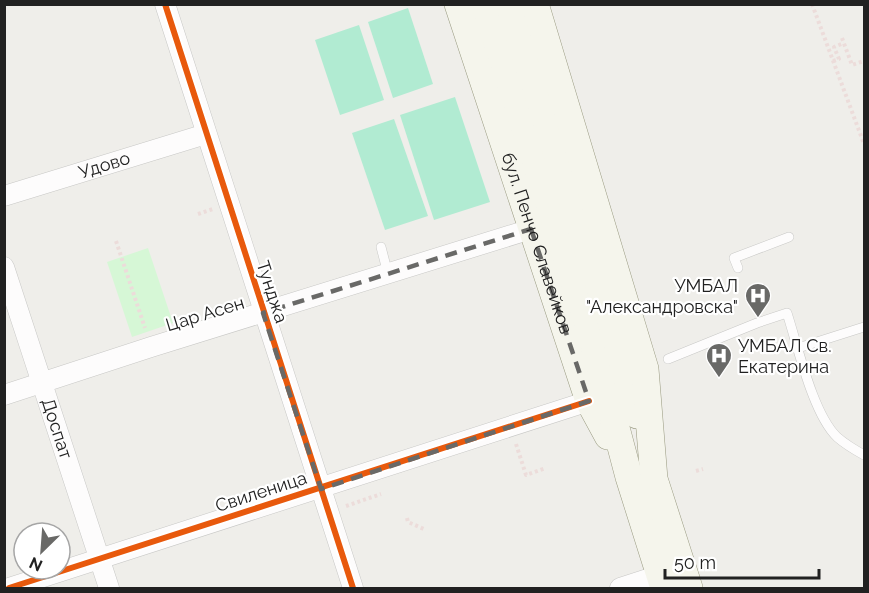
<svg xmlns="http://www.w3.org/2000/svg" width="869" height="593" viewBox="0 0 869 593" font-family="Raleway,sans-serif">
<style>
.park{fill:#d6f7d6}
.pitch{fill:#b1ebd2}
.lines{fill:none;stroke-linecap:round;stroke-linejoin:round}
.lane-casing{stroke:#c8c8c6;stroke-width:10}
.street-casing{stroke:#c8c8c6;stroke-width:21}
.secondary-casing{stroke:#999a80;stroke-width:28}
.path{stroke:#ecdcda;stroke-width:4;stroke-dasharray:3 3;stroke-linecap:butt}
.lane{stroke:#fdfcfc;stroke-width:9}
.street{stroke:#fdfcfc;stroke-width:20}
.secondary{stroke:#f5f5ec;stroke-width:27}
.cycleway-casing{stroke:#fff;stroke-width:10}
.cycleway{stroke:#e8590c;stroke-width:6}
.marked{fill:none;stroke:#696967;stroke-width:4.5;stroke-dasharray:12 8;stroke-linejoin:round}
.labels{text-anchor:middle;stroke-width:4.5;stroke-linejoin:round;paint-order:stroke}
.street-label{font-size:18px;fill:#212121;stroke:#fff}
.poi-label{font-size:18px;fill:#212121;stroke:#fff;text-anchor:end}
</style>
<rect width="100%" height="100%" fill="#efeeea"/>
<path class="park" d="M 148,248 L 173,323 L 132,337 L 107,262 Z"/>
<g class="pitch">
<path d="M 408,8 L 433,84 L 393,98 L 368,22 Z"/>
<path d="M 359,25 L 384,100 L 340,115 L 315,40 Z"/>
<path d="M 455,97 L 490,202 L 434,220 L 400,115 Z"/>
<path d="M 394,119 L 428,216 L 385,230 L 352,133 Z"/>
</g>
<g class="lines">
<defs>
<g id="lane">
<path d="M 381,247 L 388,274"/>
<path d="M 738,268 L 734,258 L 789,237"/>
<path d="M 798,348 L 864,327"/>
<path d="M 668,359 L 757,323 L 787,313 C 798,347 813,414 837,437 C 845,444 855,450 864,455"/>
</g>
<g id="street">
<path d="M 165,4 L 353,588"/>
<path id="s1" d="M 4,196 L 206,134"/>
<path id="s2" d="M 4,267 L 109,588"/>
<path d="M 4,395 L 151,347 L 531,229"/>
<path d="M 9,588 L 589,401"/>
<path d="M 620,588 L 660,575"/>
</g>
<g id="secondary">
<path id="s3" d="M 458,4 L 589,401 L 608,436"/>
<path d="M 485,4 L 591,333 L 629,477 L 664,588"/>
<path d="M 509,4 L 612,325 L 637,415"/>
<path d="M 535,4 L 645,369 L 654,479 L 689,588"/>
</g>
</defs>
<use href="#lane" class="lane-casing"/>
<use href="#street" class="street-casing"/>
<use href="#secondary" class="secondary-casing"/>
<g class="path">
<path d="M 812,4 L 864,144"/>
<path d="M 842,38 L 852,65 L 864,61"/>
<path d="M 833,61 L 839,59 L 834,47 L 844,43"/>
<path d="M 198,214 L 213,209"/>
<path d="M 116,241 L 145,328"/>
<path d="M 516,444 L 526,475 L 546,468"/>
<path d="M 696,471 L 703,469"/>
<path d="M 346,506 L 381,494"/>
<path d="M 407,518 L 408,522 L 426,530"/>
</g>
<use href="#lane" class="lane"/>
<use href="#street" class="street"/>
<use href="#secondary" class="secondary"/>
<defs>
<g id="cycleway">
<path d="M 165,4 L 353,588"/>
<path d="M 9,588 L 589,401"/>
</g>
</defs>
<use href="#cycleway" class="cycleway-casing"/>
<use href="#cycleway" class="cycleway"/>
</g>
<path class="marked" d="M 531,229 L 589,401 L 321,489 L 263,313 Z"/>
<defs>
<symbol id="hospital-pin" viewBox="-11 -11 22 30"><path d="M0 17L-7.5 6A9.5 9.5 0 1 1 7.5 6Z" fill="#696967" stroke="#fff"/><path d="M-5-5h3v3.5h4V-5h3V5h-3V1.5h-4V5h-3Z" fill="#fff"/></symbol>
</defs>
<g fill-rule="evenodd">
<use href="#hospital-pin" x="743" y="281" width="30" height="40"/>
<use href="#hospital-pin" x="704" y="341" width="30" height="40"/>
</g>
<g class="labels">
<g class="street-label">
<text dy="6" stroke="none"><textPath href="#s1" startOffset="105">Удово</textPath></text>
<text dy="6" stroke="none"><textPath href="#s3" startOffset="252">бул. Пенчо Славейков</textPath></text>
<text transform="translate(272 292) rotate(72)" y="6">Тунджа</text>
<text transform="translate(205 314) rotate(-17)" y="6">Цар Асен</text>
<text dy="6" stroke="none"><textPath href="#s2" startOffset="170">Доспат</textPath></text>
<text transform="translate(261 492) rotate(-18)" y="6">Свиленица</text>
</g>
<g class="poi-label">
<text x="738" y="292">УМБАЛ<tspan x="738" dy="21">"Александровска"</tspan></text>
<text x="738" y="352" text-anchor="start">УМБАЛ Св.<tspan x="738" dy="21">Екатерина</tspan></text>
</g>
</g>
<rect width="869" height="593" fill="none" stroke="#212121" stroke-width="12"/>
<g transform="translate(42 551) rotate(205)"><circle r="28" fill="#ffffff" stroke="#a6a6a6" stroke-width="1.5"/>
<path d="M0-4.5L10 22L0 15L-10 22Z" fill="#696967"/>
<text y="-9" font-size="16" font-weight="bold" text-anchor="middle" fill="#212121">N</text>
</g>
<path d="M665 569v9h154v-9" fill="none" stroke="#212121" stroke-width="3"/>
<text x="674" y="569" font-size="18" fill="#212121" stroke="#ffffff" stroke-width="4.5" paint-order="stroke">50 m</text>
</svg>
